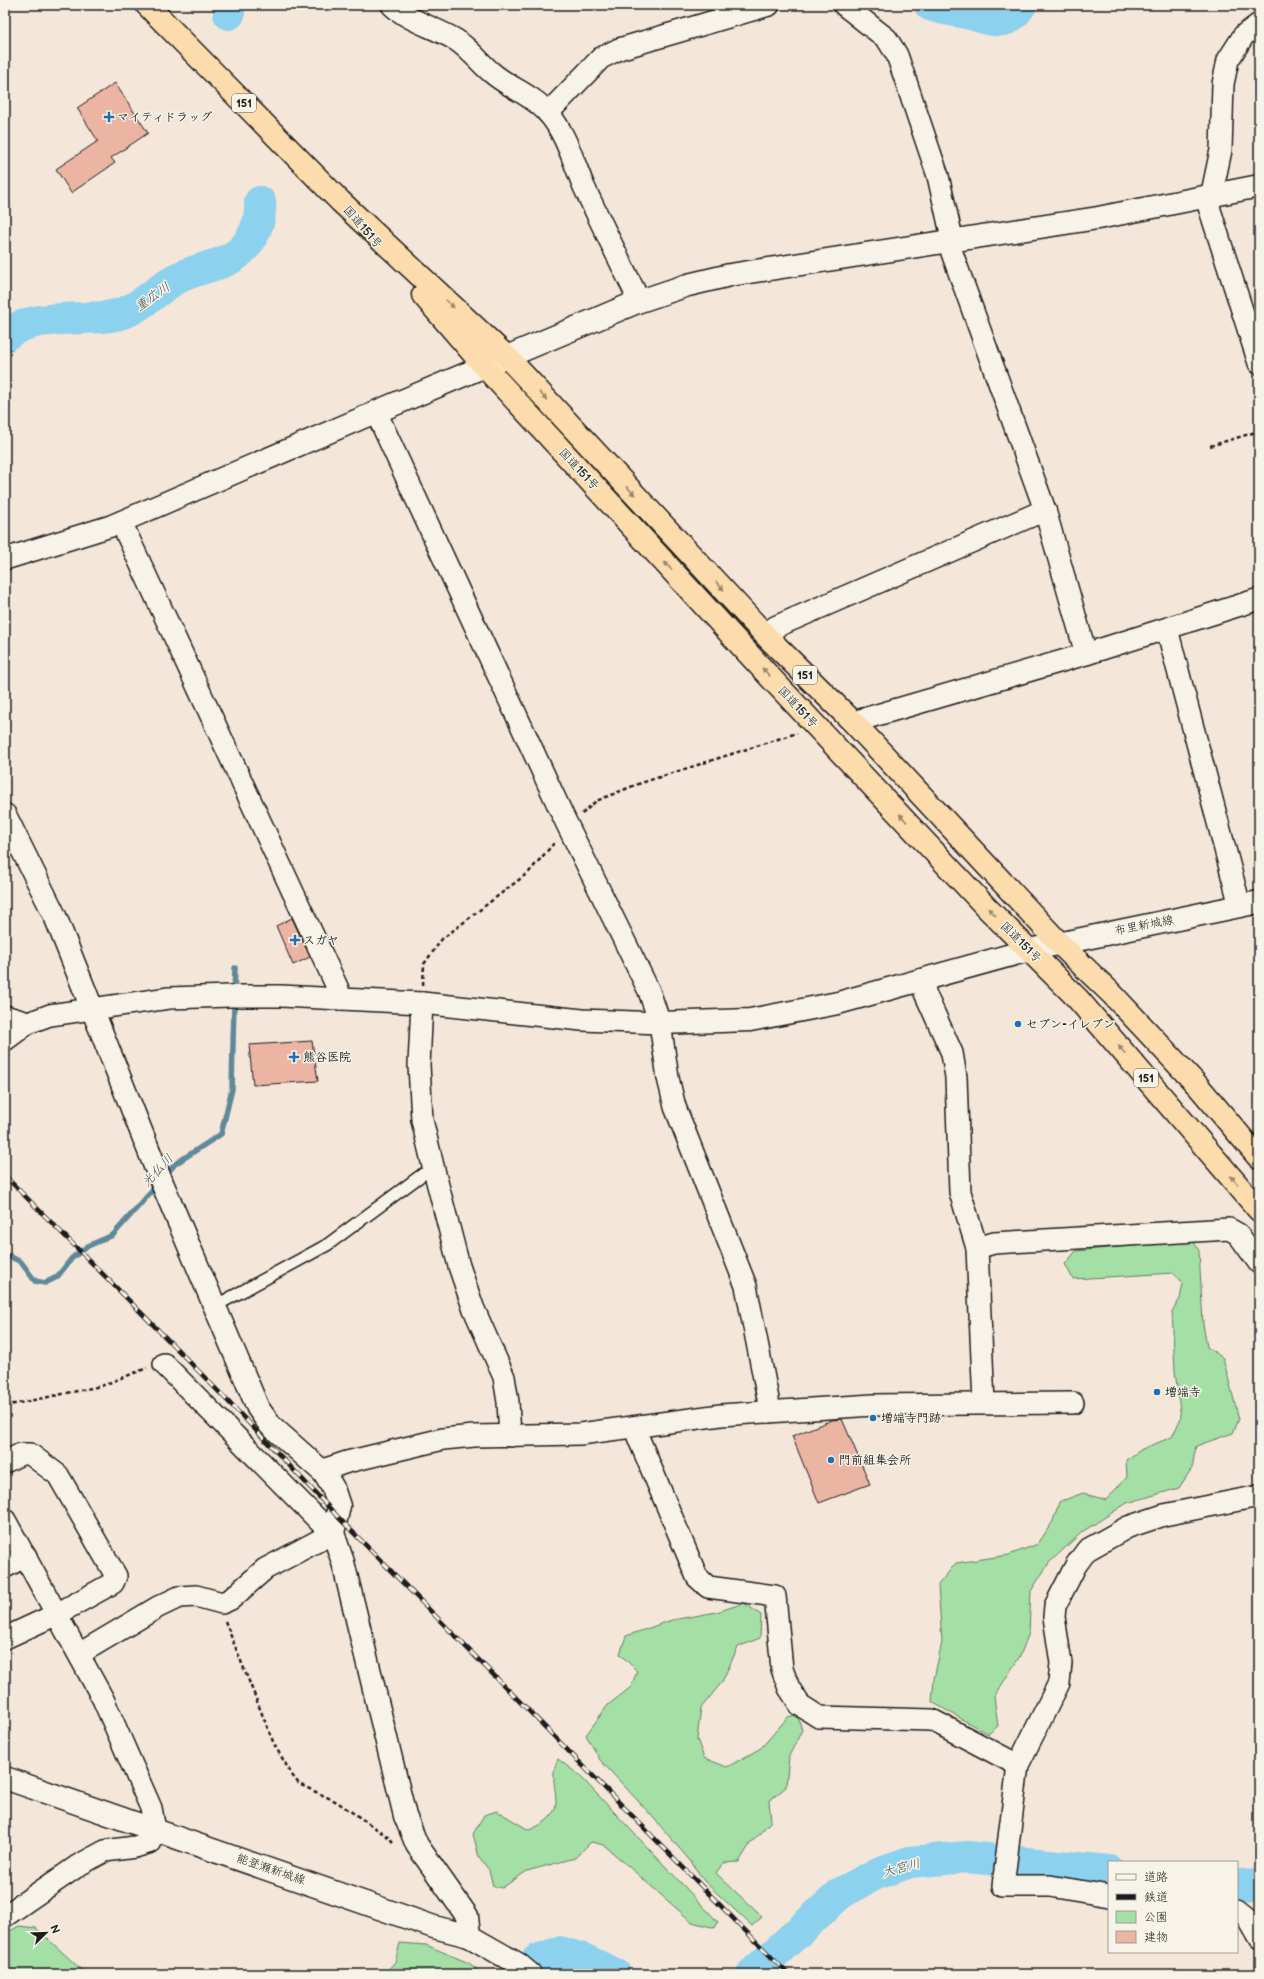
<svg xmlns="http://www.w3.org/2000/svg" width="1264" height="1979" viewBox="0 0 1264 1979" font-family="'Balsamiq Sans','Klee One',sans-serif">
<style>
.green{fill:#a4dfa6;stroke:#607e61}
.lines{fill:none;stroke-linecap:round;stroke-linejoin:round}
.stream{stroke:#5f8999;stroke-width:5.5}
.river{stroke:#8cd1ed;stroke-width:32}
.building{fill:#ecb4a3;stroke:#1c1c1c}
.service-casing{stroke:#1c1c1c;stroke-width:14}
.minor-casing{stroke:#1c1c1c;stroke-width:24}
.tertiary-casing{stroke:#1c1c1c;stroke-width:25}
.secondary-casing{stroke:#1c1c1c;stroke-width:25}
.trunk-casing{stroke:#1c1c1c;stroke-width:25}
.path{stroke:#1c1c1c;stroke-width:2.5;stroke-dasharray:4 3;stroke-linecap:butt}
.service{stroke:#f7f3e8;stroke-width:11}
.minor{stroke:#f7f3e8;stroke-width:21}
.tertiary{stroke:#f7f3e8;stroke-width:22}
.secondary{stroke:#f7f3e8;stroke-width:22}
.trunk{stroke:#fcdcac;stroke-width:22}
.rail-casing{stroke:#1c1c1c;stroke-width:4.5}
.rail{stroke:#f7f3e8;stroke-width:3;stroke-dasharray:9;stroke-linecap:butt}
.oneway{fill:#97866b}
.poi-dot{fill:#1f6fb2;stroke:#f7f3e8;stroke-width:1.5}
.labels{text-anchor:middle;stroke-width:3;stroke-linejoin:round;paint-order:stroke}
.shield{fill:#f7f3e8;stroke:#5e5c59;stroke-width:1}
.shield-label{font-size:11px;font-weight:bold;fill:#1c1c1c}
.poi-label{font-size:12px;font-weight:bold;fill:#1c1c1c;stroke:#f7f3e8;text-anchor:start}
.street-label{font-size:12px;fill:#1c1c1c;stroke:#f7f3e8}
.water-label{font-size:13px;font-style:italic;fill:#3e525b;stroke:#f7f3e8}
</style>
<rect width="100%" height="100%" fill="#f5e6da"/>
<filter id="ink" filterUnits="userSpaceOnUse"><feTurbulence type="fractalNoise" baseFrequency=".025" numOctaves="2"/><feDisplacementMap in="SourceGraphic" scale="8" xChannelSelector="R" yChannelSelector="G"/><feConvolveMatrix kernelMatrix="1 2 1 2 8 2 1 2 1" color-interpolation-filters="sRGB"/></filter>
<g filter="url(#ink)">
<g class="green">
<path d="M 1193,1240 L 1199,1251 L 1203,1324 L 1207,1347 L 1223,1358 L 1239,1419 L 1233,1433 L 1196,1446 L 1192,1468 L 1179,1488 L 1127,1503 L 1082,1532 L 1049,1563 L 1031,1591 L 1029,1633 L 1020,1656 L 994,1697 L 998,1726 L 988,1734 L 932,1702 L 934,1679 L 942,1642 L 938,1585 L 956,1563 L 1009,1555 L 1038,1544 L 1053,1521 L 1059,1502 L 1083,1493 L 1106,1500 L 1127,1477 L 1126,1460 L 1142,1449 L 1172,1437 L 1181,1418 L 1175,1371 L 1172,1311 L 1180,1299 L 1183,1283 L 1174,1273 L 1073,1279 L 1065,1264 L 1076,1251 Z"/>
<path d="M 744,1603 L 761,1615 L 760,1638 L 738,1647 L 722,1682 L 701,1708 L 697,1739 L 704,1758 L 727,1767 L 761,1748 L 788,1717 L 797,1714 L 802,1730 L 789,1756 L 786,1787 L 769,1801 L 771,1821 L 750,1844 L 739,1862 L 723,1863 L 716,1873 L 762,1917 L 752,1926 L 704,1881 L 691,1862 L 651,1815 L 600,1760 L 586,1735 L 608,1705 L 631,1687 L 637,1671 L 620,1654 L 626,1636 L 672,1620 L 717,1612 Z"/>
<path d="M 558,1759 L 579,1775 L 718,1922 L 715,1928 L 692,1922 L 604,1845 L 591,1842 L 575,1858 L 527,1871 L 502,1888 L 493,1886 L 489,1870 L 479,1857 L 473,1834 L 484,1815 L 497,1811 L 529,1830 C 577,1811 543,1788 558,1759 Z"/>
<path d="M 19,1926 L 36,1928 L 86,1974 L 5,1974 L 5,1934 Z"/>
<path d="M 400,1943 L 426,1945 L 469,1963 L 483,1974 L 384,1974 L 395,1962 Z"/>
</g>
<g class="lines">
<g class="stream">
<path d="M 234,992 L 235,968"/>
<path d="M 165,1176 L 175,1164 L 221,1134 L 232,1089 L 234,1000"/>
<path d="M 5,1254 L 21,1262 L 35,1281 L 45,1283 L 57,1277 L 72,1258 L 88,1246 L 113,1235 L 158,1184"/>
</g>
<g class="river">
<path d="M 930,5 C 942,10 954,10 966,13 C 978,15 991,22 1003,20 C 1011,19 1017,11 1021,5"/>
<path d="M 229,14 L 229,5"/>
<path d="M 5,336 C 30,313 79,321 111,316 C 137,312 153,293 174,280 C 190,271 207,268 223,262 C 247,253 262,227 260,202"/>
<path d="M 1237,1885 L 1259,1884"/>
<path d="M 529,1974 L 537,1960 L 560,1952 L 583,1959 L 615,1974"/>
<path d="M 752,1974 L 841,1893 L 878,1873 L 910,1862 L 967,1857 L 1109,1871"/>
</g>
</g>
<g class="building">
<path d="M 115,83 L 148,133 L 111,158 L 115,163 L 71,193 L 56,169 L 98,141 L 77,108 Z"/>
<path d="M 292,918 L 310,957 L 293,965 L 276,926 Z"/>
<path d="M 312,1041 L 318,1081 L 253,1085 L 249,1045 Z"/>
<path d="M 842,1419 L 870,1484 L 819,1503 L 792,1436 L 832,1420 Z"/>
</g>
<g class="lines">
<defs>
<path id="service" d="M 215,1306 L 327,1245 L 423,1174 L 434,1170"/>
<g id="minor">
<path d="M 392,5 C 410,22 435,27 456,40 C 470,49 479,62 491,72 C 509,88 533,95 548,113 C 566,133 574,164 585,189 C 601,223 618,257 634,290 L 637,302"/>
<path d="M 844,5 L 887,39 L 897,55 L 938,176 L 950,229 L 952,253 L 1045,510 L 1086,654"/>
<path d="M 1259,24 L 1244,35 L 1228,60 L 1223,84 L 1221,150 L 1209,207 L 1259,363"/>
<path d="M 548,113 L 601,58 L 619,49 L 769,5"/>
<path d="M 121,522 L 338,989 L 340,999"/>
<path d="M 5,559 L 111,526 L 376,412 L 564,818 L 649,991 L 660,1023 L 668,1078 L 675,1107 L 746,1286 L 768,1399 L 769,1412"/>
<path d="M 1167,629 L 1240,906"/>
<path d="M 769,639 L 775,627 L 1045,510"/>
<path d="M 853,722 L 1086,654 L 1259,599"/>
<path d="M 924,979 L 925,993 L 952,1053 L 956,1077 L 960,1192 L 977,1248 L 984,1403"/>
<path d="M 422,1003 L 419,1065 L 422,1120 L 434,1170 L 459,1266 L 473,1307 L 504,1377 L 508,1402 L 510,1436"/>
<path d="M 5,1016 L 28,1023"/>
<path d="M 5,1040 L 28,1023 L 50,1015 L 169,998 L 230,996 L 281,996 L 422,1003 L 582,1020 L 660,1023"/>
<path d="M 977,1248 L 994,1243 L 1229,1229 L 1238,1234 L 1259,1263"/>
<path d="M 636,1427 L 638,1437 L 697,1577 L 708,1587 L 775,1596 L 782,1669 L 789,1688 L 800,1705 L 819,1717 L 932,1720 L 1018,1765"/>
<path d="M 5,1462 L 21,1454 L 30,1454 L 58,1475 L 116,1576 L 113,1583 L 57,1614 L 5,1638"/>
<path d="M 324,1473 L 329,1468 L 347,1462 L 443,1439 L 474,1436 L 580,1434 L 721,1415 L 873,1405 L 1073,1403"/>
<path d="M 5,1520 L 103,1699 L 151,1808 L 155,1830 L 151,1842 L 135,1847 L 105,1851 L 79,1865 L 5,1916"/>
<path d="M 5,1567 L 26,1556"/>
<path d="M 79,1654 L 158,1607 L 179,1597 L 196,1596 L 222,1603 L 231,1599 L 265,1569 L 333,1533 L 328,1530 L 164,1364"/>
<path d="M 1109,1896 L 1050,1886 L 1003,1886 L 1018,1765 L 1059,1683 L 1061,1663 L 1054,1617 L 1055,1606 L 1076,1565 L 1087,1550 L 1128,1527 L 1164,1515 L 1259,1496"/>
<path d="M 1237,1909 L 1247,1917 L 1259,1938"/>
</g>
<g id="tertiary">
<path d="M 376,412 L 637,302 L 688,285 L 730,275 L 1098,218 L 1259,186"/>
<path d="M 5,815 L 55,916 L 157,1171 L 258,1408 L 270,1425 L 324,1473 L 333,1488 L 339,1506 L 333,1533 L 343,1562 L 405,1816 L 417,1845 L 467,1916 L 469,1936"/>
<path d="M 660,1023 L 750,1020 L 838,1003 L 1029,950"/>
</g>
<g id="secondary">
<path d="M 1029,950 L 1259,902"/>
<path d="M 5,1778 L 434,1927 L 469,1936 L 518,1964 L 530,1974"/>
</g>
<g id="trunk">
<path d="M 147,5 L 340,201 L 507,357 L 769,639 L 853,722 L 1059,943 L 1112,994 L 1199,1087 L 1259,1158"/>
<path d="M 423,295 L 485,367 L 769,676 L 987,908 L 1077,998 L 1259,1210"/>
</g>
</defs>
<use href="#service" class="service-casing"/>
<use href="#minor" class="minor-casing"/>
<use href="#tertiary" class="tertiary-casing"/>
<use href="#secondary" class="secondary-casing"/>
<use href="#trunk" class="trunk-casing"/>
<g class="path">
<path d="M 1210,446 L 1259,431"/>
<path d="M 582,814 L 596,801 L 638,784 L 797,733"/>
<path d="M 423,985 L 424,964 L 442,939 L 529,872 L 555,842"/>
<path d="M 5,1406 L 101,1386 L 147,1368"/>
<path d="M 225,1621 L 274,1744 L 292,1775 L 299,1784 L 337,1802 L 387,1836 L 393,1842"/>
</g>
<use href="#service" class="service"/>
<use href="#minor" class="minor"/>
<use href="#tertiary" class="tertiary"/>
<use href="#secondary" class="secondary"/>
<use href="#trunk" class="trunk"/>
<defs>
<path id="rail" d="M 5,1176 C 117,1288 229,1400 337,1516 L 788,1974"/>
</defs>
<use href="#rail" class="rail-casing"/>
<use href="#rail" class="rail"/>
</g>
<defs><path id="oneway-solid" d="M-6-.8H1V-3.2L6.5 0L1 3.2V.8H-6Z"/></defs>
<g class="oneway">
<use href="#oneway-solid" transform="translate(450 304) rotate(43)"/>
<use href="#oneway-solid" transform="translate(543 396) rotate(47)"/>
<use href="#oneway-solid" transform="translate(631 491) rotate(47)"/>
<use href="#oneway-solid" transform="translate(668 566) rotate(-133)"/>
<use href="#oneway-solid" transform="translate(720 586) rotate(47)"/>
<use href="#oneway-solid" transform="translate(766 672) rotate(-133)"/>
<use href="#oneway-solid" transform="translate(903 818) rotate(-133)"/>
<use href="#oneway-solid" transform="translate(992 912) rotate(-135)"/>
<use href="#oneway-solid" transform="translate(1122 1050) rotate(-131)"/>
<use href="#oneway-solid" transform="translate(1234 1180) rotate(-131)"/>
</g>
</g>
<g class="poi-dot">
<path d="M107 111h4v4h4v4h-4v4h-4v-4h-4v-4h4z"/>
<path d="M293 934h4v4h4v4h-4v4h-4v-4h-4v-4h4z"/>
<circle cx="1018" cy="1024" r="4"/>
<path d="M292 1051h4v4h4v4h-4v4h-4v-4h-4v-4h4z"/>
<circle cx="1157" cy="1392" r="4"/>
<circle cx="873" cy="1418" r="4"/>
<circle cx="831" cy="1460" r="4"/>
</g>
<g class="labels">
<g class="shield">
<rect x="232" y="94" width="24" height="18" rx="3"/>
<rect x="793" y="666" width="24" height="18" rx="3"/>
<rect x="1134" y="1069" width="24" height="18" rx="3"/>
</g>
<g class="shield-label">
<text x="244" y="107">151</text>
<text x="805" y="679">151</text>
<text x="1146" y="1082">151</text>
</g>
<g class="poi-label">
<text x="117" y="121">マイティドラッグ</text>
<text x="303" y="944">スガヤ</text>
<text x="1026" y="1028">セブン-イレブン</text>
<text x="303" y="1061">熊谷医院</text>
<text x="1165" y="1396">増端寺</text>
<text x="881" y="1422">増端寺門跡</text>
<text x="839" y="1464">門前組集会所</text>
</g>
<g class="street-label">
<text transform="translate(363 227) rotate(49)" y="4">国道151号</text>
<text transform="translate(579 469) rotate(47)" y="4">国道151号</text>
<text transform="translate(798 707) rotate(47)" y="4">国道151号</text>
<text transform="translate(1144 925) rotate(-11)" y="4">布里新城線</text>
<text transform="translate(1021 942) rotate(45)" y="4">国道151号</text>
<text transform="translate(271 1869) rotate(19)" y="4">能登瀬新城線</text>
</g>
<g class="water-label">
<text transform="translate(152 296) rotate(-35)" y="5">重広川</text>
<text transform="translate(157 1170) rotate(-46)" y="5">光仏川</text>
<text transform="translate(901 1867) rotate(-15)" y="5">大宮川</text>
</g>
</g>
<rect width="1264" height="1979" fill="none" stroke="#f7f3e8" stroke-width="20"/>
<rect x="10" y="10" width="1244" height="1959" fill="none" stroke="#1c1c1c" stroke-width="1.5" filter="url(#ink)"/>
<rect x="1108" y="1861" width="130" height="92" fill="#f7f3e8" stroke="#9f9d96"/>
<rect x="1116" y="1874" width="20" height="6" fill="#f7f3e8" stroke="#9f9d96"/>
<text x="1144" y="1881" font-size="12" fill="#1c1c1c">道路</text>
<rect x="1116" y="1894" width="20" height="6" fill="#1c1c1c" stroke="#9f9d96"/>
<text x="1144" y="1901" font-size="12" fill="#1c1c1c">鉄道</text>
<rect x="1116" y="1911" width="20" height="12" fill="#a4dfa6" stroke="#9f9d96"/>
<text x="1144" y="1921" font-size="12" fill="#1c1c1c">公園</text>
<rect x="1116" y="1931" width="20" height="12" fill="#ecb4a3" stroke="#9f9d96"/>
<text x="1144" y="1941" font-size="12" fill="#1c1c1c">建物</text>
<g transform="translate(46 1933) rotate(67)" stroke="#f7f3e8" stroke-width="3" paint-order="stroke">
<path d="M0-3L7 15L0 10L-7 15Z" fill="#1c1c1c"/>
<text y="-6" font-size="11" font-weight="bold" text-anchor="middle" fill="#1c1c1c">N</text>
</g>
</svg>
